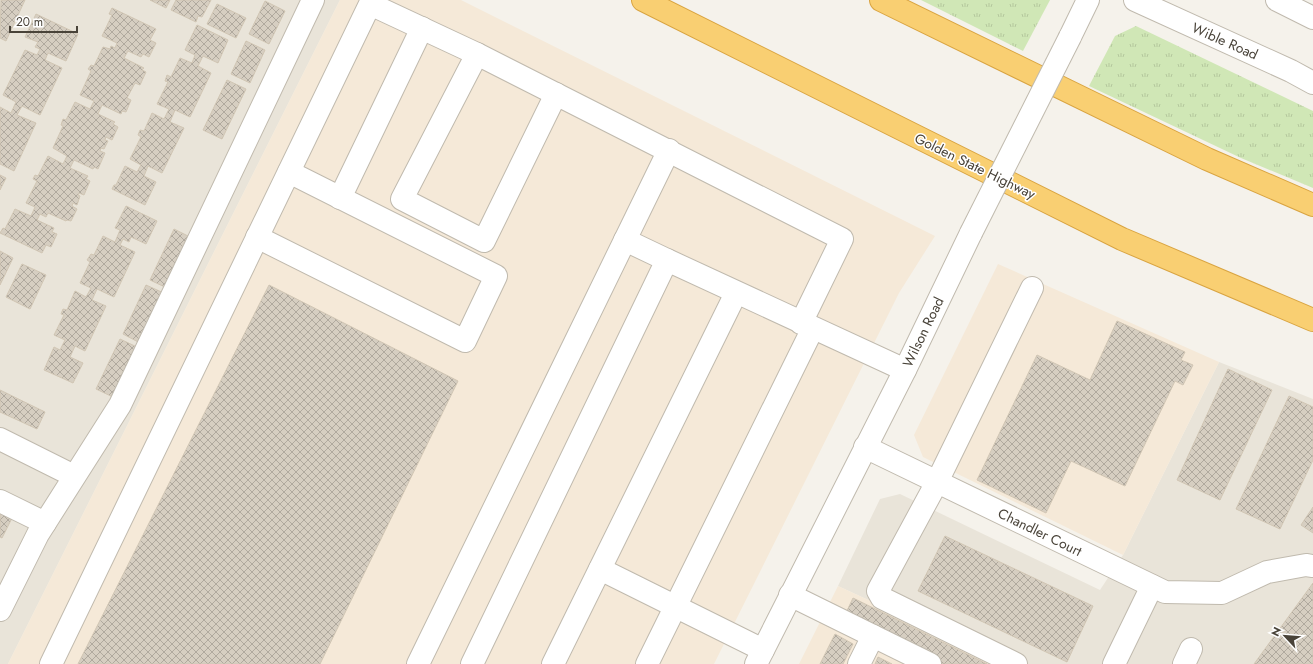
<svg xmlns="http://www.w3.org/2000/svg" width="1313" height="664" viewBox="0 0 1313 664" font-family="Jost,sans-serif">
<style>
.residential{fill:#e9e4d9}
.commercial{fill:#f5e9d8}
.grass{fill:url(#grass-tufts)}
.building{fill:url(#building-cross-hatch);stroke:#d1c6b4}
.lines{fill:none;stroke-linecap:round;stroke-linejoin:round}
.minor-casing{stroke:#c0baae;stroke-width:24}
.highway-casing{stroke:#d9a441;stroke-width:24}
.minor{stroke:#fff;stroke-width:22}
.highway{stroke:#f9cf72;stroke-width:22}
.minor-bridge-casing{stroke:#c0baae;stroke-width:24;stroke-linecap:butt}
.minor-bridge{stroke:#fff;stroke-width:22}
.labels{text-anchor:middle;stroke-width:3;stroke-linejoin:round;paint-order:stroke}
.street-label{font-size:14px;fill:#494339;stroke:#fff}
</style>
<defs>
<pattern id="grass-tufts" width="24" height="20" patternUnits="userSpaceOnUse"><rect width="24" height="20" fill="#d0e7b6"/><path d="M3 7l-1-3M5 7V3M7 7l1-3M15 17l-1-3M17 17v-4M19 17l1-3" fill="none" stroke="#b4c79d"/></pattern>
<pattern id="building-cross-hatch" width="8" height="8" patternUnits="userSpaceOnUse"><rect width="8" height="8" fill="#d6cec1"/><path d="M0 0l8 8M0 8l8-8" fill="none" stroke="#b0a99e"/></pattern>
</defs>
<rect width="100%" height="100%" fill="#f5f2eb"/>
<g class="residential">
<path d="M 0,0 L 340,0 L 8,664 L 0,664 Z"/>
<path d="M 1219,362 L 1313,399 L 1313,664 L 1007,664 L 838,586 L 880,499 L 900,494 L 1100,590 L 1123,555 Z"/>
</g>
<g class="commercial">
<path d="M 340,0 L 461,0 L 935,236 L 899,293 L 714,664 L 8,664 Z"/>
<path d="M 998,264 L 1219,362 L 1123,555 L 923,457 L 914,435 Z"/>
<path d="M 838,586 L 1007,664 L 799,664 Z"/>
</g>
<g class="grass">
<path d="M 921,0 L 1050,0 L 1023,51 Z"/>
<path d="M 1136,26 L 1313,111 L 1313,188 L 1241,158 L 1089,86 L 1115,36 Z"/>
</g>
<g class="building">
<path d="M 1,0 L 25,0 L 6,41 L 0,38 Z"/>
<path d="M 150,0 L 170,0 L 166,8 Z"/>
<path d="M 176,0 L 211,0 L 202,17 L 198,16 L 196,22 L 171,10 Z"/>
<path d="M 265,1 L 285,11 L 269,44 L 249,34 Z"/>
<path d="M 217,4 L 246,18 L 236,38 L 207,24 Z"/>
<path d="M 112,8 L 156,29 L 150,40 L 156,43 L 149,57 L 143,54 L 141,57 L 128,51 L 124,58 L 144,68 L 142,70 L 146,72 L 140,85 L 135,83 L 127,98 L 131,100 L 126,112 L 122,111 L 121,114 L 102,105 L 98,114 L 115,122 L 113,124 L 118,127 L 112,140 L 106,137 L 105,140 L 108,141 L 104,149 L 101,148 L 100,151 L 105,153 L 98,169 L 94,167 L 93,169 L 74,160 L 70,168 L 88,176 L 86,179 L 90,181 L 84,195 L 79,193 L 78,195 L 80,196 L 77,205 L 73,203 L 72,206 L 77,209 L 71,221 L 67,220 L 66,221 L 48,213 L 46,217 L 40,214 L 37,220 L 54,228 L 52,232 L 57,234 L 51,247 L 46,245 L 42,253 L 0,233 L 3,228 L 5,229 L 15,209 L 31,216 L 35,207 L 26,203 L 37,181 L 33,179 L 35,175 L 38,176 L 48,156 L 63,164 L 67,156 L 53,148 L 63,126 L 61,125 L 63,119 L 66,120 L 75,102 L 90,109 L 94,101 L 80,95 L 91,71 L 88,69 L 91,65 L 94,66 L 103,47 L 110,49 L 111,46 L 115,48 L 117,43 L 102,36 L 112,15 L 109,14 Z"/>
<path d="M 36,14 L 78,34 L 66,61 L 48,53 L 45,60 L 62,68 L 40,115 L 22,106 L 17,115 L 36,123 L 14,171 L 0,164 L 0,107 L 11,113 L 16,102 L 3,95 L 25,50 L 37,55 L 40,49 L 35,47 L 38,42 L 25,37 Z"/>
<path d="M 197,25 L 228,40 L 218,63 L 203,56 L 198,66 L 211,73 L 190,117 L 175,110 L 170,122 L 184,128 L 162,173 L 148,166 L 144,176 L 156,182 L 145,205 L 112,189 L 114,185 L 116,185 L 125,166 L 137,172 L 141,165 L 130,159 L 141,137 L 138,135 L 140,130 L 144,131 L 152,113 L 164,119 L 169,109 L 157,104 L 168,82 L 165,81 L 167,75 L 171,77 L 180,58 L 192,63 L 195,55 L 185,50 Z"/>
<path d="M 246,41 L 265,50 L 250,83 L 231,74 Z"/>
<path d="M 227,80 L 246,89 L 222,139 L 203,130 Z"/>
<path d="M 0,175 L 6,178 L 0,190 Z"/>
<path d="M 126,206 L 157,221 L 146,244 L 131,237 L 129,242 L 123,239 L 120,245 L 135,252 L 114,297 L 97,289 L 92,300 L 106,306 L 85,351 L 75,346 L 70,357 L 83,363 L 73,383 L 44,370 L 54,347 L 60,350 L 65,340 L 54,335 L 64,315 L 61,314 L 63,309 L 67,310 L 75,291 L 86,297 L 91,288 L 80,283 L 90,262 L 87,260 L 91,254 L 94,255 L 103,236 L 115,242 L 120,230 L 115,228 Z"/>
<path d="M 174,229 L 192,238 L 169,289 L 150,280 Z"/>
<path d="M 0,251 L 13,258 L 0,285 Z"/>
<path d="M 22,264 L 46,275 L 30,309 L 6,297 Z"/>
<path d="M 146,285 L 166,294 L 142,344 L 123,334 Z"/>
<path d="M 269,285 L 458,381 L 320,664 L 78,664 Z"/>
<path d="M 1117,321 L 1185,352 L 1181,360 L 1193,365 L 1183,385 L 1175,381 L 1125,486 L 1071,461 L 1046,513 L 977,480 L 1037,355 L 1090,380 Z"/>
<path d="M 120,339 L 139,348 L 115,398 L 96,389 Z"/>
<path d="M 1228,369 L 1272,390 L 1220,500 L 1177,480 Z"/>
<path d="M 0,390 L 45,412 L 37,429 L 0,412 Z"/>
<path d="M 1289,396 L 1313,407 L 1313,460 L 1280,529 L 1236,509 Z"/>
<path d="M 1313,507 L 1313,533 L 1301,525 Z"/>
<path d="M 0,513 L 12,518 L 2,538 L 0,537 Z"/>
<path d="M 945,536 L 1093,606 L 1067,662 L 918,591 Z"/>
<path d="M 1313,583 L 1313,664 L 1254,664 Z"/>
<path d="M 853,598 L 987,664 L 940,664 L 844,617 Z"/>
<path d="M 835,634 L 853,644 L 843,664 L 820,664 Z"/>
<path d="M 878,657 L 892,664 L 875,664 Z"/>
</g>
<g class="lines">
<defs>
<g id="minor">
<path d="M 1135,0 L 1291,71 L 1313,83"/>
<path d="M 1277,0 L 1313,18"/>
<path d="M 1070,37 L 1088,0"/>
<path d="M 477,54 L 402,199 L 484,241 L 556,94"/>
<path d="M 340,198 L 422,28"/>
<path d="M 257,237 L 465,341 L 496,276 L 289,172"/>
<path d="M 625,240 L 667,260"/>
<path d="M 0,439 L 74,476"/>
<path d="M 865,447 L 1165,592 L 1222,593 L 1267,572 L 1306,565 L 1313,566"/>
<path d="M 0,501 L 45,523"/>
<path d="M 600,569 L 763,650"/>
<path d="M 790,595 L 930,664"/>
<path d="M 0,610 L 38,534 L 120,405 L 313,0"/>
<path d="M 51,664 L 370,4 L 477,54 L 842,239 L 801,323"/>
<path d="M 418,664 L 669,150"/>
<path d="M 472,664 L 667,260 L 905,370"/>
<path d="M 553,664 L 736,293"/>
<path d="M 647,664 L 813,328"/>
<path d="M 756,664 L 905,370 L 971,233"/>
<path d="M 859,664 L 873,636"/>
<path d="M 1016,664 L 882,598 L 878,591 L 937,482 L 1032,288"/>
<path d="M 1114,664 L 1152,586"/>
<path d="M 1184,664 L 1191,649"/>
</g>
<g id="highway">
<path d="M 643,0 L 1122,239 L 1313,320"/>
<path d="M 881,0 L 1207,159 L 1313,205"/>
</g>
</defs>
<use href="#minor" class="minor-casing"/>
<use href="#highway" class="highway-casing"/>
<use href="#minor" class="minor"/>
<use href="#highway" class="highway"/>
<defs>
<path id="minor-bridge" d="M 971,233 L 1070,37"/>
</defs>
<use href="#minor-bridge" class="minor-bridge-casing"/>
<use href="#minor-bridge" class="minor-bridge"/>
</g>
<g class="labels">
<g class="street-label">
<text transform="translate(1225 41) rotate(24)" y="5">Wible Road</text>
<text transform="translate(975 166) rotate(26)" y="5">Golden State Highway</text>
<text transform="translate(923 332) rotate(-64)" y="5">Wilson Road</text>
<text transform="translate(1040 532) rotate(26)" y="5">Chandler Court</text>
</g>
</g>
<g transform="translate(1285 636) rotate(296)" stroke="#ffffff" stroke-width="3" paint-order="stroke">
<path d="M0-3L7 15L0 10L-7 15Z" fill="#494339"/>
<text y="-6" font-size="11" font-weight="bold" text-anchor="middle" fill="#494339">N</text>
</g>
<path d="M10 26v6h67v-6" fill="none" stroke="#494339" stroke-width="2"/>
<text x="16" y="26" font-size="12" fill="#494339" stroke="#ffffff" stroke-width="3" paint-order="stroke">20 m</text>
</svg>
